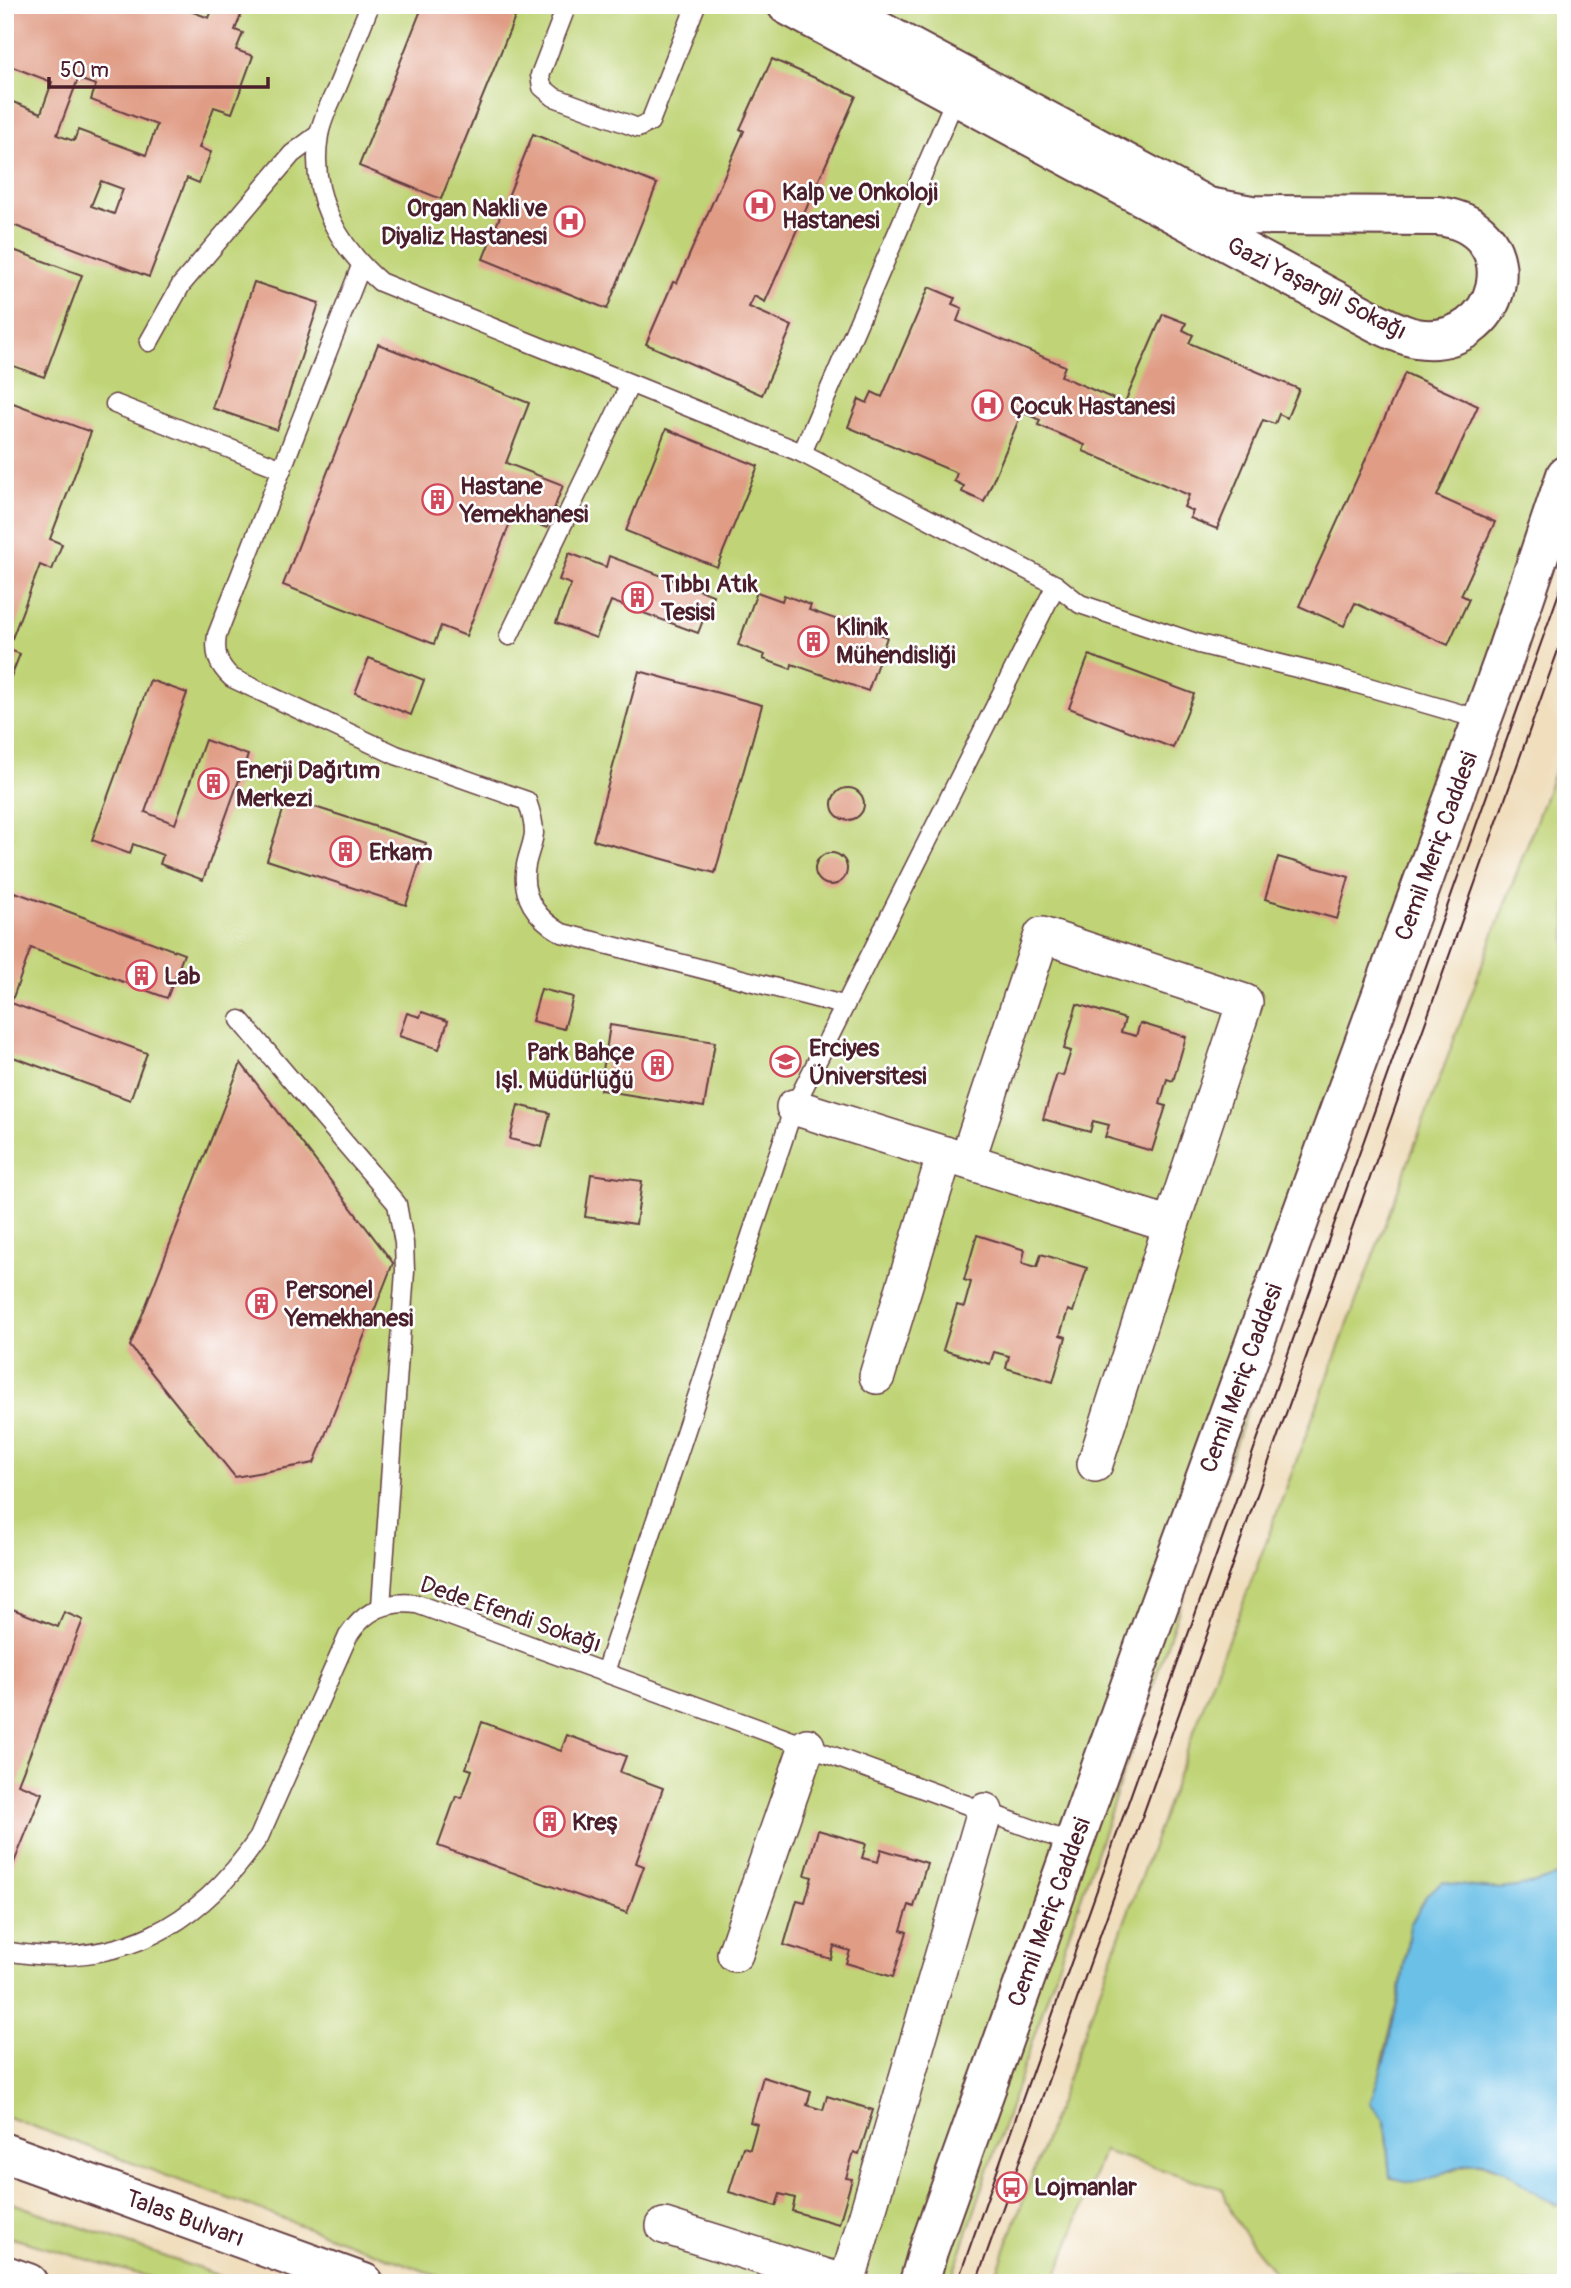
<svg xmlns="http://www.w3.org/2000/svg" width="1571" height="2288" viewBox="0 0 1571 2288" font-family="Pangolin,sans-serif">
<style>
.green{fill:#c0d477;stroke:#857a51;stroke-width:2}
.water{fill:#6ac0e7;stroke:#5a7089;stroke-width:2}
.building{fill:#e09c85;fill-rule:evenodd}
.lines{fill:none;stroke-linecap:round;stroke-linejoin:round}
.service-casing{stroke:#633c41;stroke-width:21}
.minor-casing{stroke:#633c41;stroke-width:38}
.tertiary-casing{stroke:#633c41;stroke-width:42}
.primary-casing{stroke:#633c41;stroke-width:42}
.service{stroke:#fff;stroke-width:18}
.minor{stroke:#fff;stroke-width:35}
.tertiary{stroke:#fff;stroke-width:38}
.primary{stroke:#fff;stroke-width:38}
.tram{stroke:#4a1f2b;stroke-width:2}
.labels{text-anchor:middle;stroke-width:5;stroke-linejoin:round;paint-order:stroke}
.poi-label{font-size:24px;font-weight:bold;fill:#4a1f2b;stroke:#fff;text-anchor:start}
.street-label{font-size:24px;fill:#4a1f2b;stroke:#fff}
</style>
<rect width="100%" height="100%" fill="#fff"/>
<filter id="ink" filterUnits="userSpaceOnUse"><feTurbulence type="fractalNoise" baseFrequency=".0143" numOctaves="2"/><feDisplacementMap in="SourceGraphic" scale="14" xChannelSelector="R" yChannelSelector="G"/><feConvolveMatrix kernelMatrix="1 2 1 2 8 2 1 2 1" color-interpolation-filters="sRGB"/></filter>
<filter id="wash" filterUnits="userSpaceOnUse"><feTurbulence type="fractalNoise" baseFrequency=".00686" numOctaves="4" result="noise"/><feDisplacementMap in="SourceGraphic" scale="28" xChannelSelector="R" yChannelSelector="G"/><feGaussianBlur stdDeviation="1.57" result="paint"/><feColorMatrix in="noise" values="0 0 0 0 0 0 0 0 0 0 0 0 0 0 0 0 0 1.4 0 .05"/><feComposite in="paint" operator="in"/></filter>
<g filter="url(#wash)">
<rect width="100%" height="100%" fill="#f0debd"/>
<g class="green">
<path d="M 5,5 L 1566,5 L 1566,471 L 950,2283 L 457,2283 L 5,2116 Z"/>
<path d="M 1566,741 L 1566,1872 C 1547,1879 1523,1889 1503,1890 C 1482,1891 1462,1886 1443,1882 L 1409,1932 L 1400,1989 L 1380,2073 L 1390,2178 L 1416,2182 L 1475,2162 L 1507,2170 L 1555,2205 L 1566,2205 L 1566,2283 L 1284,2283 C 1260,2255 1232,2225 1223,2189 L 1103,2151 L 1054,2283 L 993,2283 L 1221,1657 L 1242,1606 Z"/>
<path d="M 5,2200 L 15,2204 L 240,2283 L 170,2283 L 5,2236 Z"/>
</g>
<path class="water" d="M 1566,1872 L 1566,2205 C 1534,2204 1518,2170 1485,2163 C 1461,2159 1439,2179 1417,2182 C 1408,2183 1398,2179 1390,2177 L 1385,2121 L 1370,2103 L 1386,2055 L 1402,1981 L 1410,1925 L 1427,1894 L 1443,1882 C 1492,1892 1518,1892 1566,1872 Z"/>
<g id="blocks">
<g class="building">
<path d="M 5,5 L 122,5 L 128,8 L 129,5 L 174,5 L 209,18 L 214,5 L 253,5 L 251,13 L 243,10 L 235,30 L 243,33 L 236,50 L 253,56 L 232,113 L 214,107 L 199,148 L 211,152 L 199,183 L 187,178 L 149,277 L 5,222 L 5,99 L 41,113 L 52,82 L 5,64 ZM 78,79 L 96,85 L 91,100 L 157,125 L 146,155 L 78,130 L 74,141 L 57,135 ZM 101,181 L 123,189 L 114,214 L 91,206 Z"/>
<path d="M 423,5 L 520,5 L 441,199 L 359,166 Z"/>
<path d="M 772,59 L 856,96 L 765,302 L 754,296 L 749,307 L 792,326 L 762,395 L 646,344 L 673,282 L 677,283 L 744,131 L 740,129 Z"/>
<path d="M 533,134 L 657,184 L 607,309 L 483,259 Z"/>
<path d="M 5,247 L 82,275 L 44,377 L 5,363 Z"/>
<path d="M 254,282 L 319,303 L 277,430 L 212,408 Z"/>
<path d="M 929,287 L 955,298 L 952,304 L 962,308 L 957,321 L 1065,366 L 1061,376 L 1114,399 L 1111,404 L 1122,409 L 1163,314 L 1186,323 L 1183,330 L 1193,335 L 1189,343 L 1299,389 L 1287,418 L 1279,414 L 1275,424 L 1263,420 L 1217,529 L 1190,518 L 1193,511 L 1184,507 L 1189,495 L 1083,451 L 1085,445 L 1038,425 L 1040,420 L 1022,412 L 984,502 L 962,492 L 964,486 L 954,481 L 957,473 L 848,427 L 859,399 L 867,403 L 872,392 L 882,397 Z"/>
<path d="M 378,344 L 529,403 L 506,463 L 563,485 L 547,528 L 513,515 L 466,636 L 441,626 L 434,644 L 283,585 Z"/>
<path d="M 1405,373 L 1478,406 L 1437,496 L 1495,522 L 1461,595 L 1469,599 L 1448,645 L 1355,603 L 1344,626 L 1299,606 Z"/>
<path d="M 5,400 L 91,432 L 50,539 L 62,544 L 52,570 L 40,565 L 8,649 L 20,654 L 8,684 L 5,683 L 5,540 L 10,527 L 5,525 L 5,470 L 11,457 L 5,455 Z"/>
<path d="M 666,429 L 758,466 L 717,567 L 626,531 Z"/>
<path d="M 569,553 L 606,567 L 609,556 L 713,595 L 698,633 L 611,601 L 596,638 L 556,623 L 571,584 L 559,580 Z"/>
<path d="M 757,592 L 782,601 L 784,595 L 811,605 L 809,610 L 887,637 L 868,691 L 792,664 L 791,669 L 763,659 L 765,655 L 738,645 Z"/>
<path d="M 1089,655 L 1194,694 L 1173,748 L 1069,708 Z"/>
<path d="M 369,658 L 424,680 L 411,715 L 355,693 Z"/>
<path d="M 639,671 L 762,705 L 715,873 L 593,840 Z"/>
<path d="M 150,680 L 187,693 L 145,812 L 175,824 L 205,740 L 248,755 L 203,880 L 160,864 L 163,855 L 133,844 L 130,854 L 92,840 Z"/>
<circle cx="848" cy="804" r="16"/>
<path d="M 287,798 L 426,843 L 406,905 L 267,860 Z"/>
<circle cx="831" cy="869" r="16"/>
<path d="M 1278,857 L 1349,877 L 1337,919 L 1265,899 Z"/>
<path d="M 15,892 L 184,954 L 167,998 L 31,948 L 11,1003 L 147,1053 L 130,1100 L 5,1054 L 5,917 Z"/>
<path d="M 541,989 L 573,997 L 564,1029 L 532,1021 Z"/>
<path d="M 1077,1004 L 1125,1019 L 1121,1032 L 1136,1036 L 1140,1023 L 1186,1037 L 1173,1081 L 1167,1079 L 1160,1104 L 1166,1106 L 1152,1151 L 1105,1137 L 1109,1125 L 1093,1121 L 1090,1132 L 1043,1119 L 1057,1074 L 1063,1076 L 1071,1051 L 1064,1049 Z"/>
<path d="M 422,1012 L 448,1021 L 439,1049 L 399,1036 L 407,1013 L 420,1017 Z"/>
<path d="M 610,1025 L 715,1042 L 704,1107 L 600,1090 Z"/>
<path d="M 241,1063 L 393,1263 L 314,1463 L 235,1477 L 130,1346 Z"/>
<path d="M 518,1105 L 550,1113 L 542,1147 L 510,1139 Z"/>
<path d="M 591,1174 L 642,1181 L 636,1224 L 585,1217 Z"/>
<path d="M 977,1235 L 1025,1250 L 1022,1263 L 1037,1267 L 1041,1254 L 1087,1268 L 1073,1312 L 1068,1310 L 1060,1335 L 1066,1337 L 1053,1382 L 1006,1368 L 1009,1356 L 994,1352 L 990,1364 L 943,1350 L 957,1305 L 964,1307 L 971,1282 L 964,1280 Z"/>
<path d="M 5,1606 L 58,1627 L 64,1612 L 83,1620 L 18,1784 L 42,1793 L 5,1885 Z"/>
<path d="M 482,1722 L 561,1751 L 567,1735 L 626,1756 L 620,1772 L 663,1788 L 636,1863 L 644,1866 L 627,1913 L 438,1846 L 456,1796 L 462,1798 L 472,1770 L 466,1768 Z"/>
<path d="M 818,1830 L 866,1844 L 862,1858 L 878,1862 L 881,1849 L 927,1863 L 914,1907 L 909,1905 L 901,1930 L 907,1932 L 893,1977 L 846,1963 L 850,1951 L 834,1946 L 831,1959 L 784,1945 L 797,1900 L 805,1902 L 812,1877 L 805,1875 Z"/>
<path d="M 763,2077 L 811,2092 L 807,2105 L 823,2110 L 827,2096 L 873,2110 L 859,2154 L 854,2152 L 846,2178 L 852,2179 L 839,2224 L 792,2211 L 795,2198 L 780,2194 L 776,2206 L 729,2192 L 743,2147 L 750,2149 L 757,2124 L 750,2122 Z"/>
</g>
</g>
</g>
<g filter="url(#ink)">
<use href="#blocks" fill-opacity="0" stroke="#633c41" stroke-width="2"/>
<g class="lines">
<defs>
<g id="service">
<path d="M 370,5 C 358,34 348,62 336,90 C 329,105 322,119 319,135 C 309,194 337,245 380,282 L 802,453 L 1056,585 L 1080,604 L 1199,644 L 1334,677 L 1482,720"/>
<path d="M 567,5 L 540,75 L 542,87 L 554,97 L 638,128 L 650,122 L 696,5"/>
<path d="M 361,266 L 217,635 C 214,654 218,665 232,678 L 396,755 L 527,801 C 531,812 534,821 534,833 C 533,844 528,854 526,865 C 520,896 536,918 562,933 L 843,1005"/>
<path d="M 149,342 L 181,285 L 292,154 L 319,134"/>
<path d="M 115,404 L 282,469"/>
<path d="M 802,453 L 956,97"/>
<path d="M 509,636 L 630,384"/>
<path d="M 240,1020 L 397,1204 L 404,1243 L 405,1271 L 381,1606"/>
<path d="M 605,1672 L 794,1107 L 1056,585"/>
<path d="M 5,1951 C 116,1971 198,1928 259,1837 L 348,1636 C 365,1610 387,1600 417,1604 L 1074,1844"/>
</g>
<g id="minor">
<path d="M 794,1107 L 1171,1225"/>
<path d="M 967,1161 L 1042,935 L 1245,1002 L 1171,1225 L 1095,1464"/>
<path d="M 877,1376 L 945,1154"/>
<path d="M 735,1954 L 807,1746"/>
<path d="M 664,2226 L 846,2283"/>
<path d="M 847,2283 L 985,1811"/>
</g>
<g id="tertiary">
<path d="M 787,5 L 1329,297 C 1353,309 1391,333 1416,338 C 1502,352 1534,228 1438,216 L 1251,215 L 1208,207 L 831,5"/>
<path d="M 919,2283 L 928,2251 L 1155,1616 L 1503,662 L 1566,475"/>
</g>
<g id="primary">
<path d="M 5,2153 L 364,2283"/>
<path d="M 5,2275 L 28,2283"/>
</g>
</defs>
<use href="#service" class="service-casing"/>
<use href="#minor" class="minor-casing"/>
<use href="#tertiary" class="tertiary-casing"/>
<use href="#primary" class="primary-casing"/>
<use href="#service" class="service"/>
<use href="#minor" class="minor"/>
<use href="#tertiary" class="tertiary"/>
<use href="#primary" class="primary"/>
<g class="tram">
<path d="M 957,2283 L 1566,573"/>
<path d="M 976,2283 L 1566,628"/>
</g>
</g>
</g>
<defs>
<symbol id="hospital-ring" viewBox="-11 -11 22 22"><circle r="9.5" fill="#fff" stroke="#d1495b" stroke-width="1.5"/><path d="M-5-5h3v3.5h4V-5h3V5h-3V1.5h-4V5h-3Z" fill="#d1495b"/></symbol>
<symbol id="building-ring" viewBox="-11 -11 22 22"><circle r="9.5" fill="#fff" stroke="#d1495b" stroke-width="1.5"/><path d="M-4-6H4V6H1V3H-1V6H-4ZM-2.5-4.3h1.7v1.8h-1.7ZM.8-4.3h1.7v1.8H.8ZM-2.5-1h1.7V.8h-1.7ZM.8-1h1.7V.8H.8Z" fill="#d1495b"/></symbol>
<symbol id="university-ring" viewBox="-11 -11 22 22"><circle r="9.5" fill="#fff" stroke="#d1495b" stroke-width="1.5"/><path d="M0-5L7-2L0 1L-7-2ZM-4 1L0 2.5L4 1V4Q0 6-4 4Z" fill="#d1495b"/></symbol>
<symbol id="bus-ring" viewBox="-11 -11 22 22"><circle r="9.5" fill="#fff" stroke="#d1495b" stroke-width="1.5"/><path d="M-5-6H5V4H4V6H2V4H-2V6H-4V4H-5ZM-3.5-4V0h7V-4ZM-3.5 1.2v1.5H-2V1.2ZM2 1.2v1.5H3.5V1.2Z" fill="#d1495b"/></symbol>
</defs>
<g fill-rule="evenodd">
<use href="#hospital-ring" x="742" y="188" width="35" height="35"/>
<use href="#hospital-ring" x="552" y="204" width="35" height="35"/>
<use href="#hospital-ring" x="970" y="388" width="35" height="35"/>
<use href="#building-ring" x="420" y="482" width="35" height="35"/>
<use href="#building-ring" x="620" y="580" width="35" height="35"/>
<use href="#building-ring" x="796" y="624" width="35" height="35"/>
<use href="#building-ring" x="196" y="766" width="35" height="35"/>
<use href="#building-ring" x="328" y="834" width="35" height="35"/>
<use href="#building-ring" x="124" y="958" width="35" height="35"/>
<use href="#university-ring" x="768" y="1044" width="35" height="35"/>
<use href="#building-ring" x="640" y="1048" width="35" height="35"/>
<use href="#building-ring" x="244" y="1286" width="35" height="35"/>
<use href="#building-ring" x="532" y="1804" width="35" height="35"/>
<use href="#bus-ring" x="994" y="2170" width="35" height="35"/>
</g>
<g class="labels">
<g class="poi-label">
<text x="782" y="200">Kalp ve Onkoloji<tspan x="782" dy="28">Hastanesi</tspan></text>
<text x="547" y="216" text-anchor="end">Organ Nakli ve<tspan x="547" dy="28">Diyaliz Hastanesi</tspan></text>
<text x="1010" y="414">Çocuk Hastanesi</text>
<text x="460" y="494">Hastane<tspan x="460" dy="28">Yemekhanesi</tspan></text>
<text x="661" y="592">Tıbbı Atık<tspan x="661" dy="28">Tesisi</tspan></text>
<text x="836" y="635">Klinik<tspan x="836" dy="28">Mühendisliği</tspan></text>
<text x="236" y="778">Enerji Dağıtım<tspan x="236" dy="28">Merkezi</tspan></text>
<text x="369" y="860">Erkam</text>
<text x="164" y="984">Lab</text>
<text x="809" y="1056">Erciyes<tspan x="809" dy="28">Üniversitesi</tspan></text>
<text x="634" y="1060" text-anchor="end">Park Bahçe<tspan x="634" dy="28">Işl. Müdürlüğü</tspan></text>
<text x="285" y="1298">Personel<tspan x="285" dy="28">Yemekhanesi</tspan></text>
<text x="572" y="1830">Kreş</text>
<text x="1034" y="2195">Lojmanlar</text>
</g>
<g class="street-label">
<text transform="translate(1317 288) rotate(27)" y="8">Gazi Yaşargil Sokağı</text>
<text transform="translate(1436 846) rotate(-70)" y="8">Cemil Meriç Caddesi</text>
<text transform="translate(1241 1378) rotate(-70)" y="8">Cemil Meriç Caddesi</text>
<text transform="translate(511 1614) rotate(19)" y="8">Dede Efendi Sokağı</text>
<text transform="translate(1049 1912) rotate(-70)" y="8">Cemil Meriç Caddesi</text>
<text transform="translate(185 2218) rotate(20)" y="8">Talas Bulvarı</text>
</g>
</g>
<rect width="1571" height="2288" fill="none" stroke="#fff" stroke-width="28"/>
<path d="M49 77v10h219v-10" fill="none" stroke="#4a1f2b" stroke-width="3.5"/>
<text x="60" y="77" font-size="21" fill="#4a1f2b" stroke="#ffffff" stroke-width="5" paint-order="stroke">50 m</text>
</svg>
